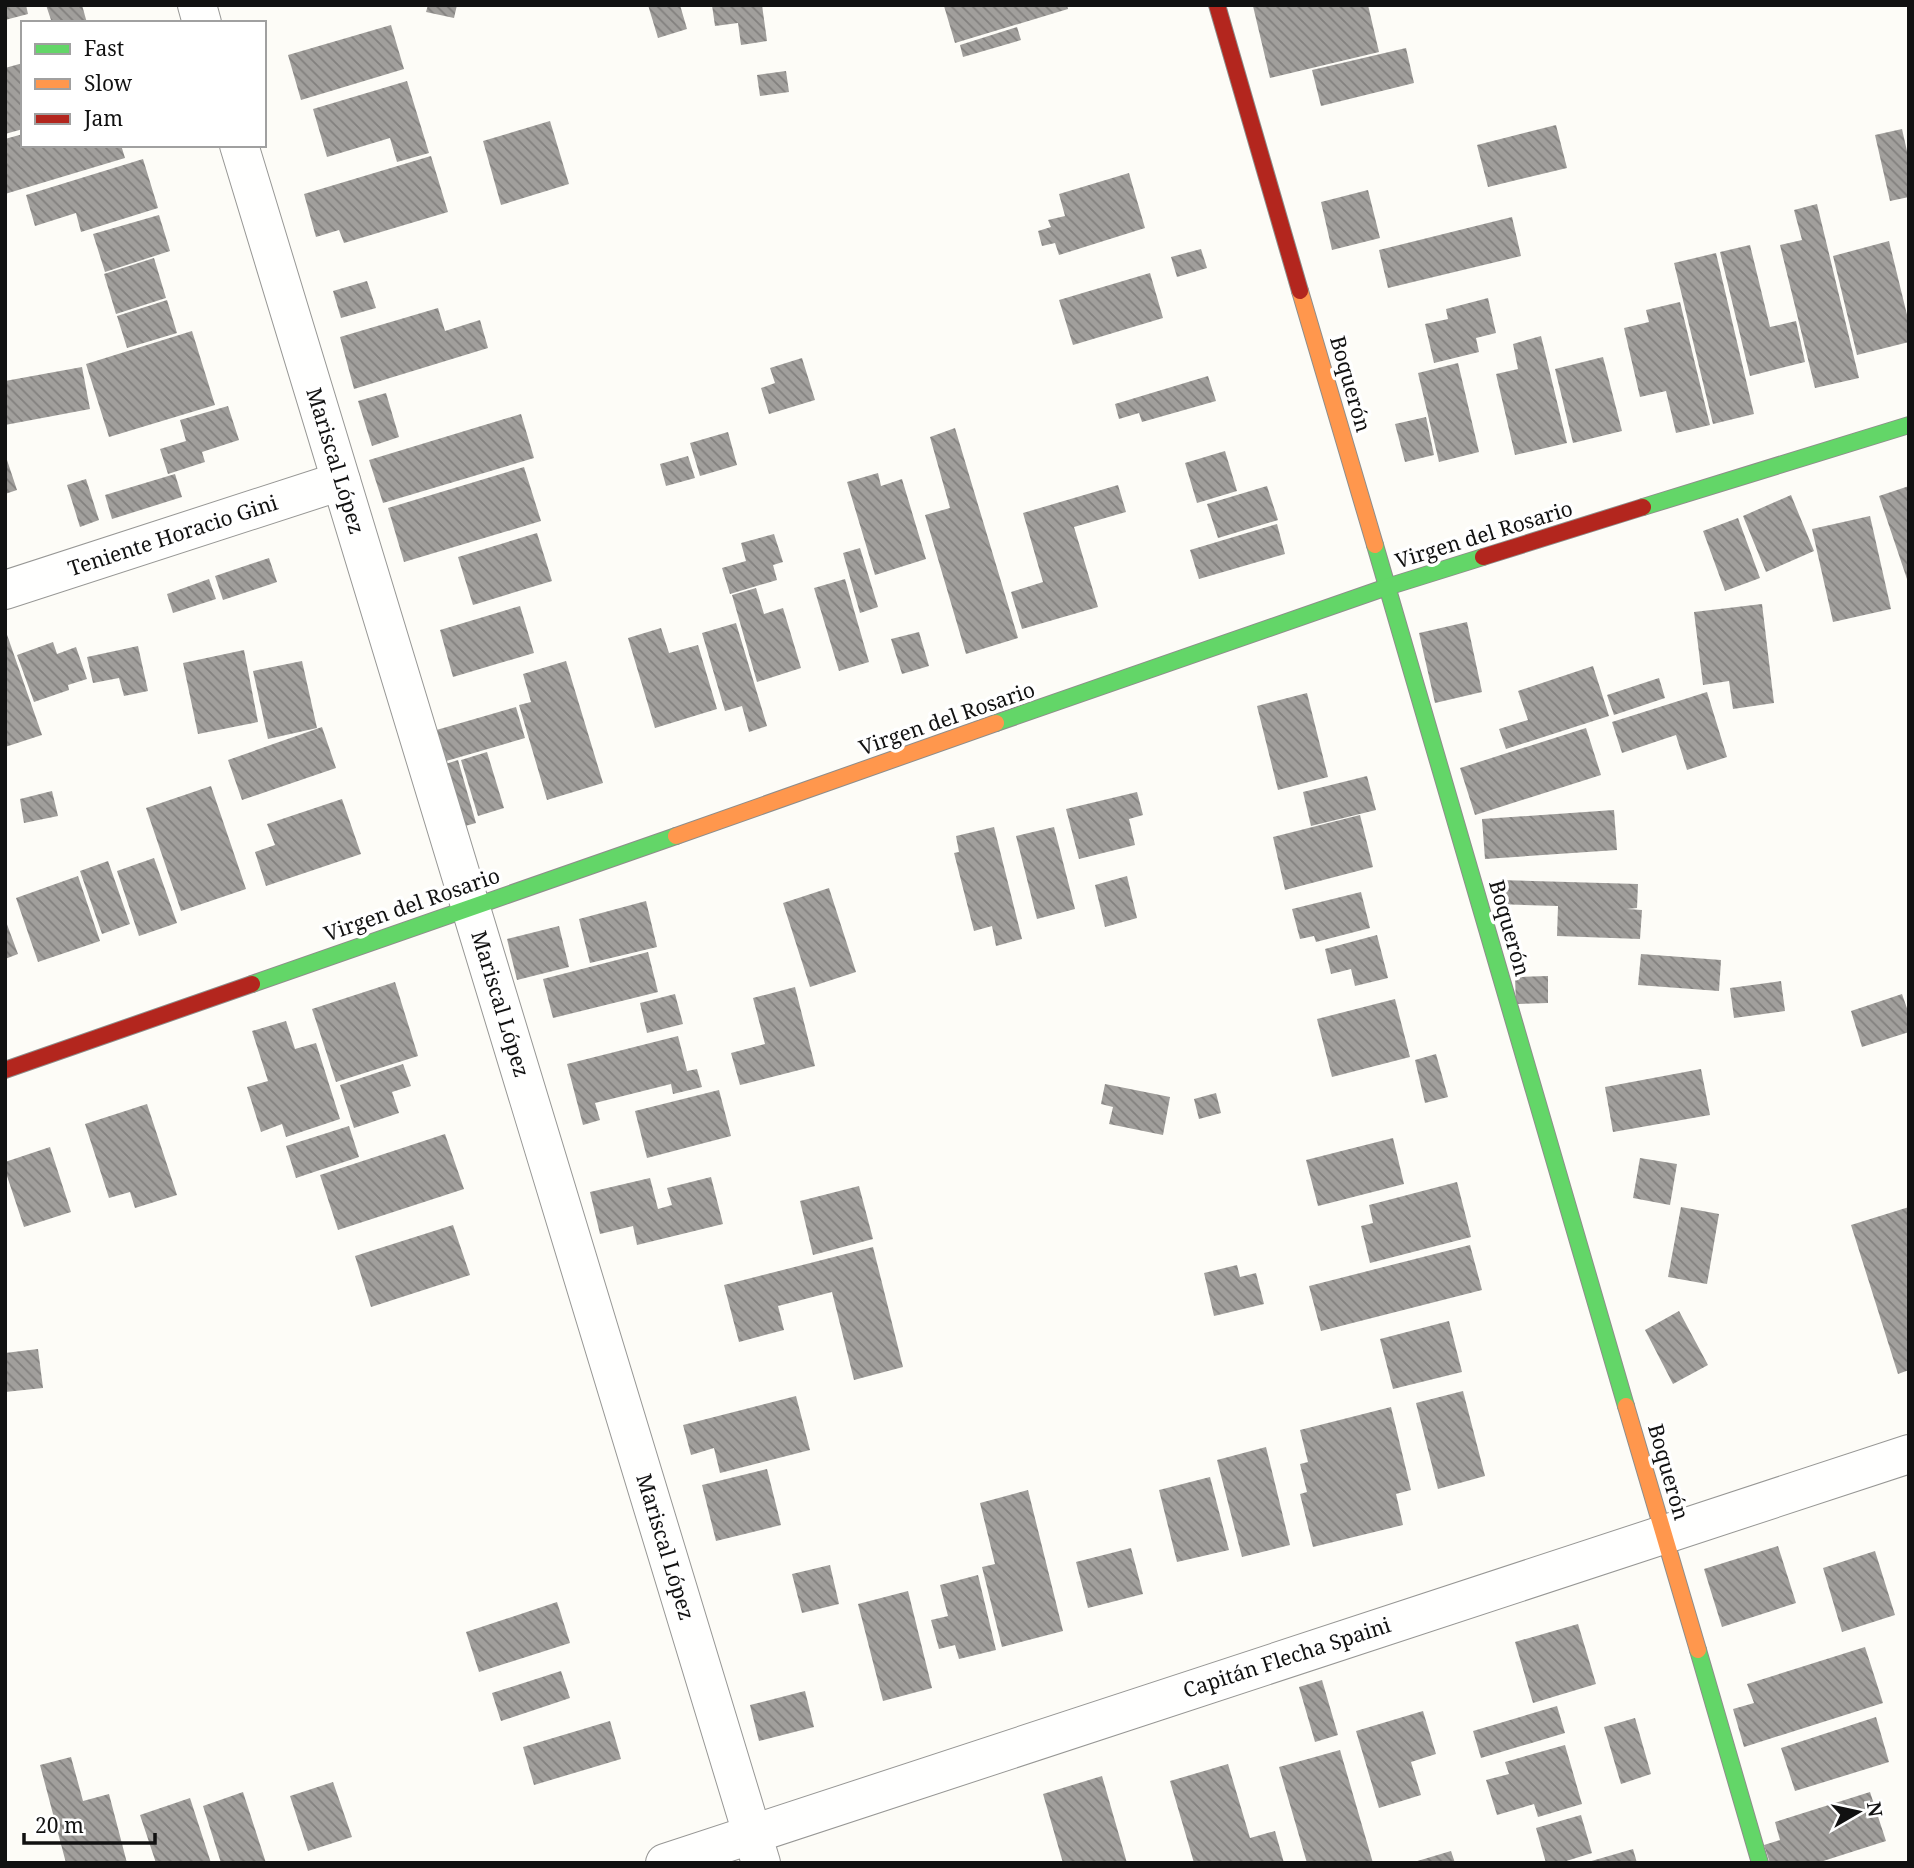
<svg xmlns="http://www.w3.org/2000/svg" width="1914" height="1868" viewBox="0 0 1914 1868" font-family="'Noto Serif',serif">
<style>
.building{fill:url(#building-back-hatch)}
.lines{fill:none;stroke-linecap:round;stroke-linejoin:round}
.street-casing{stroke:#979795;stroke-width:40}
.fast-casing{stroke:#8e8d8b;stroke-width:18}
.slow-casing{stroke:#8e8d8b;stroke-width:18}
.jam-casing{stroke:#8e8d8b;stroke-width:18}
.street{stroke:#fffffe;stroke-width:38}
.fast{stroke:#63d668;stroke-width:16}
.slow{stroke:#ff974d;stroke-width:16}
.jam{stroke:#b3261e;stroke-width:16}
.labels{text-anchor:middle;stroke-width:7;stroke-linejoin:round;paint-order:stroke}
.street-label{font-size:21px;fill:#111;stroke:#fff}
</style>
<defs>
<pattern id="building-back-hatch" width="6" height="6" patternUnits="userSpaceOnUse" patternTransform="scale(1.75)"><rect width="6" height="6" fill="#a19f9c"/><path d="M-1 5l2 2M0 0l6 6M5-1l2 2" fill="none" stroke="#82807e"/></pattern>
</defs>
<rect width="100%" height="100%" fill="#fdfcf7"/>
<g class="building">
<path d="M 5,5 L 26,5 L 28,14 L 5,20 Z"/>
<path d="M 46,5 L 82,5 L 87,23 L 52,23 Z"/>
<path d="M 428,5 L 457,5 L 454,18 L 426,12 Z"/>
<path d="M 648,5 L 680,5 L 687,29 L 658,38 Z"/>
<path d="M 712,5 L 762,5 L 767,41 L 741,45 L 738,23 L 715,26 Z"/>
<path d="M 948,5 L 1067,5 L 1068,9 L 955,43 L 944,6 Z"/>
<path d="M 1368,5 L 1379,52 L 1270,78 L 1253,6 Z"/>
<path d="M 391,25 L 404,69 L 301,100 L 288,55 Z"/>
<path d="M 1017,27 L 1021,40 L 963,57 L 960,45 Z"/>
<path d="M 1406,48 L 1414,83 L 1321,106 L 1312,70 Z"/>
<path d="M 23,63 L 23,129 L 5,134 L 5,68 Z"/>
<path d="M 786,71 L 789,92 L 760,96 L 757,75 Z"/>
<path d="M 407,81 L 429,153 L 397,162 L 390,138 L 327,157 L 313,109 Z"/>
<path d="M 550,121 L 569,184 L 501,205 L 483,141 Z"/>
<path d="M 1556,125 L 1567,168 L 1488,187 L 1477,145 Z"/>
<path d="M 1902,129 L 1909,160 L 1909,197 L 1890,201 L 1875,135 Z"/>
<path d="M 23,134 L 23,145 L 121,145 L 125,158 L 5,194 L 5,139 Z"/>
<path d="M 431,156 L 448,212 L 344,243 L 339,230 L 316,237 L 304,194 Z"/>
<path d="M 143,159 L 158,208 L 81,232 L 76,213 L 35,226 L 26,195 Z"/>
<path d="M 1129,173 L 1145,228 L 1059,255 L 1055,243 L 1042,246 L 1038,231 L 1051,227 L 1048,220 L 1065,216 L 1059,194 Z"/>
<path d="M 1368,190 L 1380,238 L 1332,250 L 1321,202 Z"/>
<path d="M 1817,204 L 1859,378 L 1815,388 L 1780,245 L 1802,240 L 1794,210 Z"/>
<path d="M 159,215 L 170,251 L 105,272 L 93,234 Z"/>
<path d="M 1512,217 L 1521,256 L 1388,288 L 1379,250 Z"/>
<path d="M 1889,241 L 1909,323 L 1909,342 L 1857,355 L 1833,256 Z"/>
<path d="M 1750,245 L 1770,327 L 1796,321 L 1805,362 L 1750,376 L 1720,252 Z"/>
<path d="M 1201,249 L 1207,268 L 1177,277 L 1171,257 Z"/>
<path d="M 1716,253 L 1754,414 L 1713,424 L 1674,263 Z"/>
<path d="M 154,258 L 166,298 L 116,314 L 104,274 Z"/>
<path d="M 1150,273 L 1163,318 L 1073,345 L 1059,300 Z"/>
<path d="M 367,281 L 376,308 L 341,318 L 333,291 Z"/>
<path d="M 1488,298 L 1496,333 L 1476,338 L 1479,352 L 1434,363 L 1425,324 L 1448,319 L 1446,309 Z"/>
<path d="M 167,300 L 177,333 L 127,348 L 117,316 Z"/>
<path d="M 1680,302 L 1710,425 L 1676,433 L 1666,391 L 1640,397 L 1624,328 L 1649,322 L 1646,310 Z"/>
<path d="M 438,308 L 445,331 L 480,320 L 488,348 L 354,389 L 340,337 Z"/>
<path d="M 192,331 L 215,405 L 109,437 L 86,364 Z"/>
<path d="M 1541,336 L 1567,443 L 1515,455 L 1496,374 L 1518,369 L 1513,344 Z"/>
<path d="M 1603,357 L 1622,431 L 1573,443 L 1555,369 Z"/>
<path d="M 802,358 L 815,400 L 769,414 L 761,388 L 775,383 L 770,368 Z"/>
<path d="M 1458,363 L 1479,452 L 1439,462 L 1418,373 Z"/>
<path d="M 82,367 L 90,409 L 5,425 L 5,381 Z"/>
<path d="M 1208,376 L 1216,401 L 1142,422 L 1139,413 L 1119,419 L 1115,404 Z"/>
<path d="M 386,393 L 399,437 L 372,446 L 358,401 Z"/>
<path d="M 228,406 L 239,440 L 202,452 L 205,462 L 168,474 L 160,449 L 186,441 L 180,420 Z"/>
<path d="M 521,414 L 534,458 L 383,503 L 369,460 Z"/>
<path d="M 1426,417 L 1434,455 L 1405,462 L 1395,424 Z"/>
<path d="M 955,428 L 1018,638 L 966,654 L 925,515 L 950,508 L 930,437 Z"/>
<path d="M 728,432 L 737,465 L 700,476 L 690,443 Z"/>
<path d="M 1225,451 L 1237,491 L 1197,503 L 1185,463 Z"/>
<path d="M 5,454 L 17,490 L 5,494 Z"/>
<path d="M 688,456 L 695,478 L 666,486 L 660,464 Z"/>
<path d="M 524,467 L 541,521 L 404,562 L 388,508 Z"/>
<path d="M 878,473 L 881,486 L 902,479 L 926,559 L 875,575 L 847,482 Z"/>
<path d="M 175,474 L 182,497 L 112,519 L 105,495 Z"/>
<path d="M 86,479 L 99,520 L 80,527 L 67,485 Z"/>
<path d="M 1118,485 L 1126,512 L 1074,527 L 1098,607 L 1022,629 L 1011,592 L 1043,582 L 1023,513 Z"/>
<path d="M 1267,486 L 1278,520 L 1218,538 L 1207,504 Z"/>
<path d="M 1909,486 L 1909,582 L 1908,582 L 1879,496 Z"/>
<path d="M 1791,495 L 1814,551 L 1766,572 L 1743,516 Z"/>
<path d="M 1870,516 L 1891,609 L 1833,622 L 1812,529 Z"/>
<path d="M 1738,518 L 1760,578 L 1725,591 L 1703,531 Z"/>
<path d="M 1277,524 L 1285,554 L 1199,579 L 1190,550 Z"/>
<path d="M 537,533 L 552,581 L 473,605 L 458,557 Z"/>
<path d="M 774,534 L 783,562 L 773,565 L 777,580 L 730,594 L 722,568 L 746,561 L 741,543 Z"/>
<path d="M 860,548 L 878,607 L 860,613 L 843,553 Z"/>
<path d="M 269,558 L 277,582 L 223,600 L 215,576 Z"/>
<path d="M 209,579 L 216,599 L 173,613 L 167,594 Z"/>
<path d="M 845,579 L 869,662 L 839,671 L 814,588 Z"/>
<path d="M 756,588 L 764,614 L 783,608 L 801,668 L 757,682 L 732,595 Z"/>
<path d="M 1762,604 L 1774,703 L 1733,709 L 1729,681 L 1703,685 L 1694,612 Z"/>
<path d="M 520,606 L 534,653 L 453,677 L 440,630 Z"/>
<path d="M 1467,622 L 1482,692 L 1435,703 L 1419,633 Z"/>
<path d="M 736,623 L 767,726 L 749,732 L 742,706 L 725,711 L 702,633 Z"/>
<path d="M 661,628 L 669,653 L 698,645 L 717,709 L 655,728 L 628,638 Z"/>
<path d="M 5,629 L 42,735 L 5,747 Z"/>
<path d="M 919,632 L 929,666 L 902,674 L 891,639 Z"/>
<path d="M 53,642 L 57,654 L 76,647 L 87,679 L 68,685 L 69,690 L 34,702 L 17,655 Z"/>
<path d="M 138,646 L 148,691 L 124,696 L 119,678 L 93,683 L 87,657 Z"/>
<path d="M 244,650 L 258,722 L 198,734 L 183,663 Z"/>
<path d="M 302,661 L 317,728 L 268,739 L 253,671 Z"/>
<path d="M 566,661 L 603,783 L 547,800 L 519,705 L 531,702 L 523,674 Z"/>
<path d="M 1593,666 L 1609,716 L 1506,749 L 1499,729 L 1528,720 L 1518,691 Z"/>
<path d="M 1659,678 L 1665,698 L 1614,715 L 1607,695 Z"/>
<path d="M 1707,692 L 1727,757 L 1687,770 L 1676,735 L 1622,753 L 1612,722 Z"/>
<path d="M 1307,693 L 1328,777 L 1278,790 L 1257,706 Z"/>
<path d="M 516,707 L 525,738 L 436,764 L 426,733 Z"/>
<path d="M 322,727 L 336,768 L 242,800 L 228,760 Z"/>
<path d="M 1586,728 L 1601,775 L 1475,815 L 1460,768 Z"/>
<path d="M 487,752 L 504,808 L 478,816 L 461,760 Z"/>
<path d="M 458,760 L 476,823 L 454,829 L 436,767 Z"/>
<path d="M 1367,776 L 1376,810 L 1311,826 L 1303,792 Z"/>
<path d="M 211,786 L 246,889 L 181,911 L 146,808 Z"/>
<path d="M 52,791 L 58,816 L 24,823 L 20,799 Z"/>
<path d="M 1137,792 L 1143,815 L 1129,819 L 1135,845 L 1079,859 L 1066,809 Z"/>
<path d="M 342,799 L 361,854 L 266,886 L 255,852 L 275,845 L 267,824 Z"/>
<path d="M 1614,810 L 1617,850 L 1485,859 L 1482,819 Z"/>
<path d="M 1360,815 L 1373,867 L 1285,890 L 1273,837 Z"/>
<path d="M 994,827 L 1022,939 L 996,946 L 992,926 L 974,931 L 954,853 L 959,852 L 956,836 Z"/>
<path d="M 1054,827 L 1075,909 L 1037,919 L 1016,836 Z"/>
<path d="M 154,858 L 177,923 L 139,936 L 117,871 Z"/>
<path d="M 108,861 L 130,924 L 102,934 L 80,871 Z"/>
<path d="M 78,876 L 100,941 L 38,962 L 16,898 Z"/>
<path d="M 1127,876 L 1137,918 L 1105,927 L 1095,885 Z"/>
<path d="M 1497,880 L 1638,884 L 1637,908 L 1627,909 L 1642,910 L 1640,939 L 1557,936 L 1558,906 L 1495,904 Z"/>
<path d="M 829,888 L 856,972 L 810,987 L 783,903 Z"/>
<path d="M 1361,892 L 1370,928 L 1316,942 L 1314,936 L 1300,939 L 1292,909 Z"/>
<path d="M 646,901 L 657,947 L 590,963 L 579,919 Z"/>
<path d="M 5,919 L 18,954 L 5,959 Z"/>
<path d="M 559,926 L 569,967 L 517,980 L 507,939 Z"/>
<path d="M 1377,935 L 1388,978 L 1355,986 L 1351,969 L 1331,974 L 1325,949 Z"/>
<path d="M 648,952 L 658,992 L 553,1018 L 543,979 Z"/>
<path d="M 1641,954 L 1721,960 L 1719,991 L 1638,985 Z"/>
<path d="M 1548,976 L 1548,1003 L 1516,1004 L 1515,977 Z"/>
<path d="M 1781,981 L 1785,1011 L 1734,1018 L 1730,988 Z"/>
<path d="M 395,982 L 418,1056 L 336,1082 L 312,1009 Z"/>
<path d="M 795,987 L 815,1066 L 740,1085 L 731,1053 L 765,1044 L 753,998 Z"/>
<path d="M 675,994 L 683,1024 L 647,1033 L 640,1003 Z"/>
<path d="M 1902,994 L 1909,1014 L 1909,1032 L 1862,1047 L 1851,1011 Z"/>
<path d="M 1395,999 L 1410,1057 L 1332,1077 L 1317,1019 Z"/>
<path d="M 286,1021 L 295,1049 L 316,1043 L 340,1119 L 286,1137 L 282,1124 L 261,1132 L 247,1087 L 268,1081 L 252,1031 Z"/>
<path d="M 678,1036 L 687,1071 L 697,1069 L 702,1087 L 673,1094 L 671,1084 L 595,1103 L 600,1120 L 583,1125 L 567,1064 Z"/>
<path d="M 1436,1054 L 1448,1097 L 1425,1103 L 1415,1060 Z"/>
<path d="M 403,1064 L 411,1086 L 392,1092 L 399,1113 L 354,1128 L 340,1085 Z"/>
<path d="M 1701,1069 L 1710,1115 L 1613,1132 L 1605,1087 Z"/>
<path d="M 1105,1084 L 1170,1097 L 1163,1135 L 1109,1124 L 1113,1107 L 1101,1104 Z"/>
<path d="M 719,1090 L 731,1136 L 647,1158 L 635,1111 Z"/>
<path d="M 1216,1093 L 1221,1113 L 1199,1119 L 1194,1099 Z"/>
<path d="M 147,1104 L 177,1195 L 135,1208 L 130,1192 L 109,1198 L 85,1124 Z"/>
<path d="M 349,1126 L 359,1157 L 296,1178 L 286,1146 Z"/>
<path d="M 445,1134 L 464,1189 L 338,1230 L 320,1175 Z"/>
<path d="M 1393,1138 L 1404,1184 L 1318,1206 L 1306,1160 Z"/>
<path d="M 50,1147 L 71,1212 L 24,1227 L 5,1170 L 5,1162 Z"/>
<path d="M 1640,1158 L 1677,1164 L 1670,1205 L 1633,1198 Z"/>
<path d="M 711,1177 L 723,1224 L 637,1245 L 633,1226 L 600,1234 L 590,1192 L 650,1178 L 658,1209 L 672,1205 L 667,1188 Z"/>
<path d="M 1457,1182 L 1471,1237 L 1370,1263 L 1361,1226 L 1373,1223 L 1369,1205 Z"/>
<path d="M 859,1186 L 873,1239 L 813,1255 L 800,1201 Z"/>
<path d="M 1681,1207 L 1719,1214 L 1707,1284 L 1668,1277 Z"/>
<path d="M 1909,1207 L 1909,1370 L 1898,1374 L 1851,1225 Z"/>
<path d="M 453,1225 L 470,1275 L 371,1307 L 355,1256 Z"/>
<path d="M 1470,1245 L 1482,1290 L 1321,1331 L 1309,1286 Z"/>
<path d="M 873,1247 L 903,1367 L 854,1380 L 832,1292 L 778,1306 L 784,1330 L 739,1342 L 724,1285 Z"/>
<path d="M 1237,1265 L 1240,1277 L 1256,1273 L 1264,1304 L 1214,1316 L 1204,1273 Z"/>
<path d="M 1679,1311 L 1708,1365 L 1673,1384 L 1645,1330 Z"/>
<path d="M 1449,1321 L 1462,1372 L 1393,1389 L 1380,1339 Z"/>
<path d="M 38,1349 L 43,1388 L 5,1392 L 5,1353 Z"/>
<path d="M 1463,1391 L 1485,1476 L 1438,1489 L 1416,1403 Z"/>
<path d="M 796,1396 L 810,1450 L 720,1473 L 714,1448 L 691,1455 L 683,1425 Z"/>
<path d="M 1391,1407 L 1411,1490 L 1396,1494 L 1403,1525 L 1313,1547 L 1300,1494 L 1307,1492 L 1300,1464 L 1308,1462 L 1300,1430 Z"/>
<path d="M 1266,1447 L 1290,1545 L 1242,1557 L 1217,1460 Z"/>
<path d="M 767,1469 L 781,1525 L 716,1541 L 702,1485 Z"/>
<path d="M 1210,1477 L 1229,1550 L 1177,1562 L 1159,1490 Z"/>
<path d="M 1028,1490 L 1063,1631 L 1002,1647 L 982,1567 L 995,1564 L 980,1503 Z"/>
<path d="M 1778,1546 L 1796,1603 L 1722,1627 L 1704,1569 Z"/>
<path d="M 1131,1548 L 1143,1594 L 1088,1608 L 1076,1562 Z"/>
<path d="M 1875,1551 L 1895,1615 L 1842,1632 L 1823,1568 Z"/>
<path d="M 830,1565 L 839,1604 L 802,1613 L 792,1574 Z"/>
<path d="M 978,1575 L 996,1650 L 959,1659 L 955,1645 L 939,1649 L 931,1620 L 948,1616 L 940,1585 Z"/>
<path d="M 908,1591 L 932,1688 L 883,1701 L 858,1604 Z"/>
<path d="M 557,1602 L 570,1643 L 479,1672 L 466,1632 Z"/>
<path d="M 1578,1624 L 1596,1684 L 1533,1703 L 1515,1642 Z"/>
<path d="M 1865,1647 L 1883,1703 L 1744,1747 L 1733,1709 L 1754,1703 L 1747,1684 Z"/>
<path d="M 561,1671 L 570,1698 L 501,1721 L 492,1693 Z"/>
<path d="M 1322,1680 L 1338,1735 L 1315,1742 L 1299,1687 Z"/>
<path d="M 805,1691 L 814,1727 L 759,1741 L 750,1705 Z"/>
<path d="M 1557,1706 L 1565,1733 L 1481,1758 L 1473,1731 Z"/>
<path d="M 1423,1711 L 1436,1754 L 1411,1762 L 1421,1795 L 1379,1808 L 1356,1731 Z"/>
<path d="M 1876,1717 L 1889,1762 L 1795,1791 L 1781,1748 Z"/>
<path d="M 1635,1718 L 1651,1774 L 1621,1784 L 1604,1727 Z"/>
<path d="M 610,1721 L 621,1759 L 534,1785 L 523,1747 Z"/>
<path d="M 1565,1745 L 1582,1804 L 1538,1817 L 1534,1804 L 1497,1815 L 1486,1780 L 1509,1774 L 1505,1762 Z"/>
<path d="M 1340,1750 L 1373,1863 L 1307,1863 L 1279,1767 Z"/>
<path d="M 71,1757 L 83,1801 L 109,1794 L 127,1863 L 66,1863 L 40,1765 Z"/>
<path d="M 1228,1764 L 1250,1838 L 1275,1831 L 1284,1863 L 1194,1863 L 1170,1781 Z"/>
<path d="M 1102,1776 L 1127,1863 L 1063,1863 L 1043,1794 Z"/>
<path d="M 333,1782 L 352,1837 L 308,1851 L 290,1796 Z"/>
<path d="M 243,1792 L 266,1863 L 221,1863 L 203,1806 Z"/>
<path d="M 1870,1792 L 1886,1841 L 1817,1863 L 1770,1863 L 1764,1845 L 1780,1840 L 1775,1822 Z"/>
<path d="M 190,1798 L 211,1863 L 156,1863 L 140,1815 Z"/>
<path d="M 1581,1815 L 1592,1853 L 1560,1863 L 1546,1863 L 1536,1828 Z"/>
<path d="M 1633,1849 L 1637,1863 L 1588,1863 L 1588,1862 Z"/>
<path d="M 1451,1851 L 1455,1863 L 1415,1863 L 1414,1862 Z"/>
</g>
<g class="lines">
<defs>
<g id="street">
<path d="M 197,5 L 202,23"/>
<path d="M 239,145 L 761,1863"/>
<path d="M 5,590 L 341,481"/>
<path d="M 665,1863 L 1909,1454"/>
</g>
<g id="fast">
<path d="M 1643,507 L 1909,425"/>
<path d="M 1375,545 L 1626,1406"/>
<path d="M 996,723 L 1387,587 L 1483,557"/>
<path d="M 252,984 L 676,836"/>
<path d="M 1698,1650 L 1760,1863"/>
</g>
<g id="slow">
<path d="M 1300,291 L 1375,545"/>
<path d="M 676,836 L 996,723"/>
<path d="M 1626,1406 L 1698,1650"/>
</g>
<g id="jam">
<path d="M 1217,5 L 1300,291"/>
<path d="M 1483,557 L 1643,507"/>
<path d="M 5,1070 L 252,984"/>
</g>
</defs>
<use href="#street" class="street-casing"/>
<use href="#fast" class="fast-casing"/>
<use href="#slow" class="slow-casing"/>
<use href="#jam" class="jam-casing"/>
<use href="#street" class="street"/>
<use href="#fast" class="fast"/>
<use href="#slow" class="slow"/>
<use href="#jam" class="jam"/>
</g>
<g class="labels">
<g class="street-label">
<text transform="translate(1350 384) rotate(74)" y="7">Boquerón</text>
<text transform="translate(335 461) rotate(73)" y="7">Mariscal López</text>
<text transform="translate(1484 535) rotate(-17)" y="7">Virgen del Rosario</text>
<text transform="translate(173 536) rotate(-18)" y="7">Teniente Horacio Gini</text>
<text transform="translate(947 719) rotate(-19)" y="7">Virgen del Rosario</text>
<text transform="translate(412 905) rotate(-19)" y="7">Virgen del Rosario</text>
<text transform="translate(1509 928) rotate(74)" y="7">Boquerón</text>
<text transform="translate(500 1004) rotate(73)" y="7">Mariscal López</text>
<text transform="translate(1668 1472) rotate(74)" y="7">Boquerón</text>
<text transform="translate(665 1547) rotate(73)" y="7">Mariscal López</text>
<text transform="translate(1287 1658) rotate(-18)" y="7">Capitán Flecha Spaini</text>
</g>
</g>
<rect width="1914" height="1868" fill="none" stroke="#111111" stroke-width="14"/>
<rect x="21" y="21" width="245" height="126" fill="#ffffff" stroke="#a0a0a0" stroke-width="2"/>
<rect x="35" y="44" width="35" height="10" fill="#63d668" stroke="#a0a0a0" stroke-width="2"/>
<text x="84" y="56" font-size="21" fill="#111111">Fast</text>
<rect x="35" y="79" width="35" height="10" fill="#ff974d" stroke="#a0a0a0" stroke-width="2"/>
<text x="84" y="91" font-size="21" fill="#111111">Slow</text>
<rect x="35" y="114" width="35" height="10" fill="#b3261e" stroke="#a0a0a0" stroke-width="2"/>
<text x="84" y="126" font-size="21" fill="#111111">Jam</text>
<g transform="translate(1858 1812) rotate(81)" stroke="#ffffff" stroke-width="5" paint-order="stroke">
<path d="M0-5L12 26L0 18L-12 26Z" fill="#111111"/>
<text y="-10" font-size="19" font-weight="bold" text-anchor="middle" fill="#111111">N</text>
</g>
<path d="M24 1833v10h131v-10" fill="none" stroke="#111111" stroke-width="3.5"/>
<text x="35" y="1833" font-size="21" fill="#111111" stroke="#ffffff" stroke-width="5" paint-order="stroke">20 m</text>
</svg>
